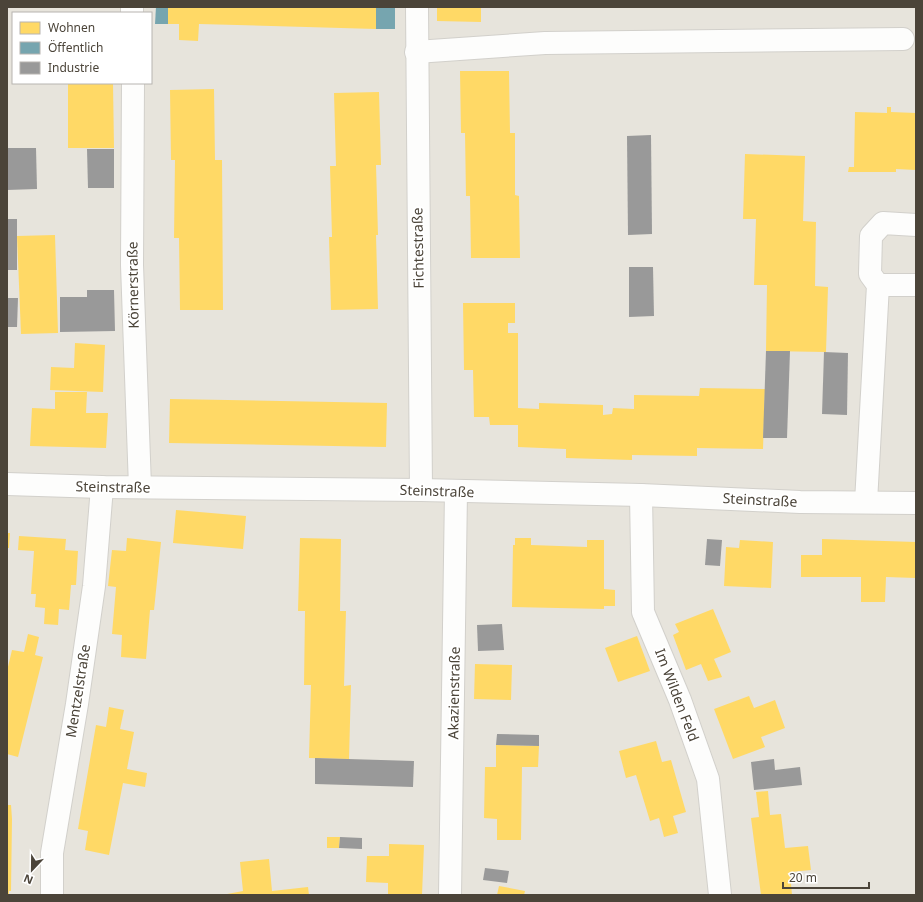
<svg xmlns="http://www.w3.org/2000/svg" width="923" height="902" viewBox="0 0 923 902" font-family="'Noto Sans',sans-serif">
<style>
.residential{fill:#e7e4dc;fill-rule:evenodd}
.homes{fill:#ffd966}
.public{fill:#76a5af}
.industry{fill:#999}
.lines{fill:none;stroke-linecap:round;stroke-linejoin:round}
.minor-casing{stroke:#d2d0cb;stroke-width:24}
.minor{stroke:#fdfdfc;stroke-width:22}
.labels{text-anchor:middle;stroke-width:4;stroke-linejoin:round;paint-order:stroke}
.street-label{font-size:14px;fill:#4b4439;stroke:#fff}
</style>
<rect width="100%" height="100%" fill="#f4f2ee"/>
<path class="residential" d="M 7,7 L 916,7 L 916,895 L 7,895 ZM 13,13 L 151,13 L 151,83 L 13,83 Z"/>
<g class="homes">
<path d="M 168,7 L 376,7 L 376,29 L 199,24 L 198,41 L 179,40 L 179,24 L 168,24 Z"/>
<path d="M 437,7 L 481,7 L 481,22 L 437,21 Z"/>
<path d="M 460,71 L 509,71 L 510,133 L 515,133 L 515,195 L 519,196 L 520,258 L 471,258 L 470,196 L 466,196 L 465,133 L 461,133 Z"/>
<path d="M 68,83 L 113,83 L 114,148 L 68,148 Z"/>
<path d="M 214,89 L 215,160 L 222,160 L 223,310 L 180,310 L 179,238 L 174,238 L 175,160 L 171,160 L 170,90 Z"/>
<path d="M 379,92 L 381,165 L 376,165 L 378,235 L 376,235 L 378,309 L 331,310 L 329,237 L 332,237 L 330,166 L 336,166 L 334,93 Z"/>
<path d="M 887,107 L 891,107 L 891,112 L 916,113 L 916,170 L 896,169 L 896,172 L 848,172 L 849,167 L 854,167 L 855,112 L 887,113 Z"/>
<path d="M 745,154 L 805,156 L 803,221 L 816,222 L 815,286 L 828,287 L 826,352 L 766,351 L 767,285 L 754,285 L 756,219 L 743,219 Z"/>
<path d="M 55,235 L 58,333 L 21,334 L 17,236 Z"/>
<path d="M 463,303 L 515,303 L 515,323 L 508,323 L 508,333 L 518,333 L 518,408 L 539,409 L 539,403 L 603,405 L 603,415 L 612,414 L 613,408 L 634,409 L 634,395 L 699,396 L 700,388 L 765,389 L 763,449 L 697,448 L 697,456 L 632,455 L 632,460 L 566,458 L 566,449 L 518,447 L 518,425 L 490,425 L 489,417 L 474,417 L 473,370 L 464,370 Z"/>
<path d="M 75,343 L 105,345 L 103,392 L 50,390 L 51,367 L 74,368 Z"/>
<path d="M 55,392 L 87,392 L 86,413 L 108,413 L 106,448 L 30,446 L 32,408 L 55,409 Z"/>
<path d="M 170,399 L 387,403 L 386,447 L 169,443 Z"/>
<path d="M 176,510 L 246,516 L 243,549 L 173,543 Z"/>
<path d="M 7,533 L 10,533 L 9,548 L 7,548 Z"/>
<path d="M 19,536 L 66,539 L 65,550 L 78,551 L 76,585 L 71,585 L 69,610 L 59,609 L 58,625 L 44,624 L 45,608 L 35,607 L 36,594 L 31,594 L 34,551 L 18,550 Z"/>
<path d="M 127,538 L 161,542 L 154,610 L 150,610 L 146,659 L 121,657 L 122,635 L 112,634 L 116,587 L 108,586 L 112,550 L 126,551 Z"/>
<path d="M 300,538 L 341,539 L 340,611 L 346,611 L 344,686 L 351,685 L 349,759 L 309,758 L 311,685 L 304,685 L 305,611 L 298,611 Z"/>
<path d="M 515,538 L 531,538 L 531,545 L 587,547 L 587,540 L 604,540 L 604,589 L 615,590 L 615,606 L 604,606 L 604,609 L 512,607 L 513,545 L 515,545 Z"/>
<path d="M 822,539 L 916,542 L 916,578 L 886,577 L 885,602 L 861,602 L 861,577 L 801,577 L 801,555 L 822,555 Z"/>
<path d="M 740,540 L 773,542 L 771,588 L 724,586 L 726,547 L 739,548 Z"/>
<path d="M 713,609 L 731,652 L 714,659 L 722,677 L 708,681 L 701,664 L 686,670 L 673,635 L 679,632 L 675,624 Z"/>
<path d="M 28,634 L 39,637 L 35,655 L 43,657 L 18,757 L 7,754 L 7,671 L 12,650 L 24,652 Z"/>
<path d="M 637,636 L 650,671 L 618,682 L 605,648 Z"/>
<path d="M 475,664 L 512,665 L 511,700 L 474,699 Z"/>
<path d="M 749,696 L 754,708 L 775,700 L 785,728 L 761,737 L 765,747 L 733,759 L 714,709 Z"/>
<path d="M 109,707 L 124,710 L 120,729 L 134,732 L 127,769 L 147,773 L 145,787 L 123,783 L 109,855 L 85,850 L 88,831 L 78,829 L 96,725 L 106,727 Z"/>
<path d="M 656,741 L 662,762 L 671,760 L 686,812 L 673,816 L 678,833 L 664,837 L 659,818 L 650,821 L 636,775 L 626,778 L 619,751 Z"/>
<path d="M 496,745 L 539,746 L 538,767 L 522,767 L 521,840 L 497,840 L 497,819 L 484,818 L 485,767 L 496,767 Z"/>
<path d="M 768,791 L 770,815 L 781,814 L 785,848 L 808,846 L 811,870 L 790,872 L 792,895 L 761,895 L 751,818 L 759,817 L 756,792 Z"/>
<path d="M 7,805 L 11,805 L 12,819 L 11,891 L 9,891 L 9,895 L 7,895 Z"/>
<path d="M 327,837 L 340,837 L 339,848 L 327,848 Z"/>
<path d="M 389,844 L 424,845 L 422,895 L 388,895 L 388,883 L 366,882 L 367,856 L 389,856 Z"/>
<path d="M 269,859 L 272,891 L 308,887 L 309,895 L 222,895 L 243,891 L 240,862 Z"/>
<path d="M 499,886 L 525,891 L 524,895 L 497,895 Z"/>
</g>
<g class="public">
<path d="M 156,7 L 168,7 L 168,24 L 155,24 Z"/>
<rect x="376" y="7" width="19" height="22"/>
</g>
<g class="industry">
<path d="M 651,135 L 652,234 L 628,235 L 627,136 Z"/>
<path d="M 7,148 L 36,148 L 37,189 L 7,190 Z"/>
<path d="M 87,149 L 114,149 L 114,188 L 88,188 Z"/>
<rect x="7" y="219" width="10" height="51"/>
<path d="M 629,267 L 653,267 L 654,316 L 629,317 Z"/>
<path d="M 87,290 L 114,290 L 115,331 L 60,332 L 60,297 L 87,297 Z"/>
<path d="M 7,298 L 18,298 L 17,327 L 7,327 Z"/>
<path d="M 766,351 L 790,351 L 787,438 L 763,438 Z"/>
<path d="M 824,352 L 848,353 L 847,415 L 822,414 Z"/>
<path d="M 707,539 L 722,540 L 720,566 L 705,565 Z"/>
<path d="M 502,624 L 504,650 L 478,651 L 477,625 Z"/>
<path d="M 497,734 L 539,735 L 539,746 L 496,745 Z"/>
<path d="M 315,758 L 414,761 L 413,787 L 315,784 Z"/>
<path d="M 774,759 L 775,770 L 800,767 L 802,785 L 754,790 L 751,762 Z"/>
<path d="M 340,837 L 362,838 L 362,849 L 339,848 Z"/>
<path d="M 485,868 L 509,871 L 507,883 L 483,880 Z"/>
</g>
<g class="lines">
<defs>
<g id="minor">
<path d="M 132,7 L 132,13"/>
<path d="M 417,7 L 421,490"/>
<path d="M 416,52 L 545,43 L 903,39"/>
<path d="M 133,83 L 132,265 L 140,487"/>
<path d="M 878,285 L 916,285"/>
<path d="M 7,484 L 102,487 L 421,490 L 641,495 L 800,502 L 916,503"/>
<path d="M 641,495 L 643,612 L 680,700 L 708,779 L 720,895"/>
<path d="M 866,502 L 878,285 L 870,274 L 871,236 L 883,223 L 916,225"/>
<path d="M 52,895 L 52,853 L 77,704 L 94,586 L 102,487"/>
<path d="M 450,895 L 456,492"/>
</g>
</defs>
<use href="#minor" class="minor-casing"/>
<use href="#minor" class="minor"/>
</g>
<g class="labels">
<g class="street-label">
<text transform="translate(418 248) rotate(-91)" y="5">Fichtestraße</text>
<text transform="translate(133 285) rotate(-91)" y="5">Körnerstraße</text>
<text transform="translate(113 487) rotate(1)" y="5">Steinstraße</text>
<text transform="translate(437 491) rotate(2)" y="5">Steinstraße</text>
<text transform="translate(760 500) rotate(3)" y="5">Steinstraße</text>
<text transform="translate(78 691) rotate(-81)" y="5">Mentzelstraße</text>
<text transform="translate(454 693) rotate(-89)" y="5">Akazienstraße</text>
<text transform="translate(677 695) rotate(69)" y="5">Im Wilden Feld</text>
</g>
</g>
<rect width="923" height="902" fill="none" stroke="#4b4439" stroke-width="16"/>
<rect x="12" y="12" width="140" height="72" fill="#ffffff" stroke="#b7b4b0"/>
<rect x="20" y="22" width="20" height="12" fill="#ffd966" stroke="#b7b4b0"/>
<text x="48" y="32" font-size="12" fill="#4b4439">Wohnen</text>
<rect x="20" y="42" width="20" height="12" fill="#76a5af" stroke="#b7b4b0"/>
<text x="48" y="52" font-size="12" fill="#4b4439">Öffentlich</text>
<rect x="20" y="62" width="20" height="12" fill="#999999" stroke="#b7b4b0"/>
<text x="48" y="72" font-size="12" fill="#4b4439">Industrie</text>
<g transform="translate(32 870) rotate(202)" stroke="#ffffff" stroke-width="3" paint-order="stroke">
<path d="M0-3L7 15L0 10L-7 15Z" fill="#4b4439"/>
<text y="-6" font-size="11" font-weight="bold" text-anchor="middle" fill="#4b4439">N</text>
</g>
<path d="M783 882v6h86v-6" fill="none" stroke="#4b4439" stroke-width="2"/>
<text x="789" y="882" font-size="12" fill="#4b4439" stroke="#ffffff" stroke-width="3" paint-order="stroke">20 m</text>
</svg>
